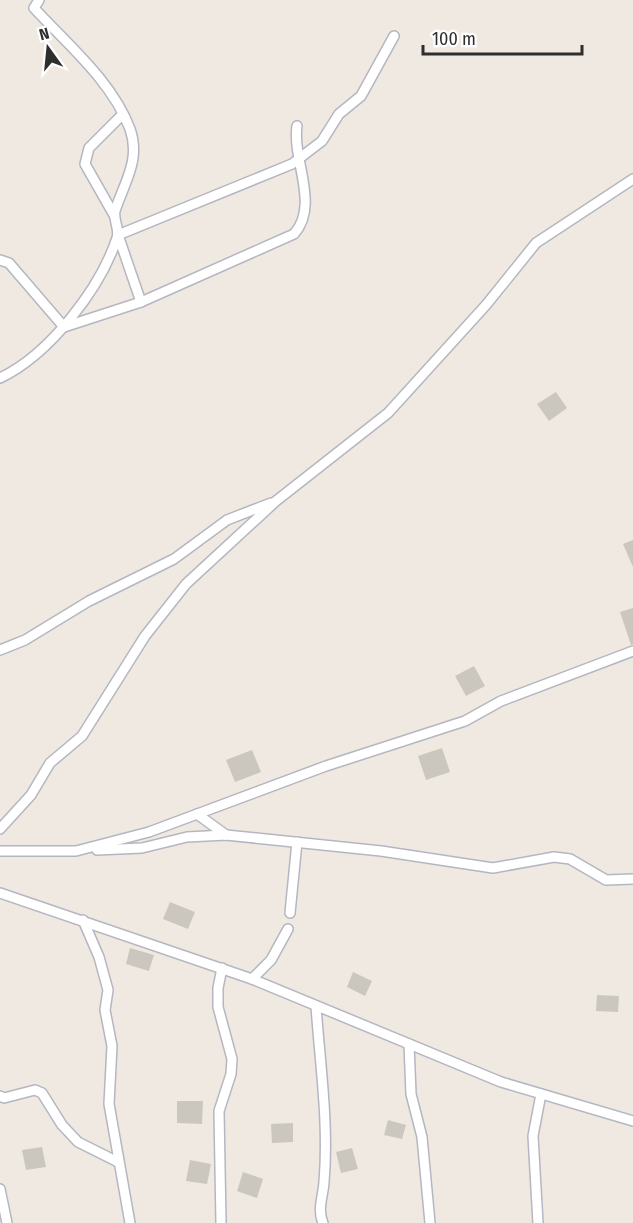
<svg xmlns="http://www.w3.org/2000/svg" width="633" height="1223" viewBox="0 0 633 1223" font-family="'Fira Sans Condensed',sans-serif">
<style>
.building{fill:#cbc7bf}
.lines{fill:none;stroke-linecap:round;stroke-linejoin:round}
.street-casing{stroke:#b4b7c1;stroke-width:12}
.street{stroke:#fff;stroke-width:9}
</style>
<rect width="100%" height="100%" fill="#efe9e1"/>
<g class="building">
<path d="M 556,392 L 567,408 L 549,421 L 537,404 Z"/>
<path d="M 633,540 L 633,567 L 623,544 Z"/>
<path d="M 633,608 L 633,644 L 631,645 L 620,612 Z"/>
<path d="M 474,666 L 485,686 L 466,696 L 455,676 Z"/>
<path d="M 442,748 L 450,772 L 426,780 L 418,756 Z"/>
<path d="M 252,750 L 261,772 L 235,782 L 226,760 Z"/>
<path d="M 170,902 L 195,912 L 188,929 L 163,919 Z"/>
<path d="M 130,948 L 154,955 L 149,971 L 126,964 Z"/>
<path d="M 353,972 L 372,981 L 365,996 L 347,987 Z"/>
<path d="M 597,995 L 619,996 L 618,1012 L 596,1011 Z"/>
<path d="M 177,1101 L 203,1101 L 202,1124 L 177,1123 Z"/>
<path d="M 388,1120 L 406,1125 L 402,1139 L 384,1135 Z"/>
<path d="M 293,1123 L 293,1142 L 272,1143 L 271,1124 Z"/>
<path d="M 42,1147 L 46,1167 L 26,1170 L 22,1150 Z"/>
<path d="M 352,1148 L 358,1169 L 341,1173 L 336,1152 Z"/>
<path d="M 190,1160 L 211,1164 L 207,1184 L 186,1181 Z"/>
<path d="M 243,1172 L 263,1179 L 257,1198 L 237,1191 Z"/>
</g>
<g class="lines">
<defs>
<g id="street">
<path d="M 114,215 L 85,164 L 89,148 L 122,115"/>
<path d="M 0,260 L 9,263 L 64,327 L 141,302 L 294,234 C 320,205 292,160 297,126"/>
<path d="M 141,302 L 118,235 L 292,164 L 322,141 L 339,114 L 361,96 L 394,36"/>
<path d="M 0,378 C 49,355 100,289 117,238 C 120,229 113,220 115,211 C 124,183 141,160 130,129 C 112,81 67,44 34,8 L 39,0"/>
<path d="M 0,650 L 25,640 L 89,601 L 174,559 L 227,520 L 271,503"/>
<path d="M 197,814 L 226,835"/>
<path d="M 0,829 L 31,795 L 50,763 L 82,736 L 145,636 L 186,584 L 276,501 L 388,413 L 486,305 L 536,243 L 633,179"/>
<path d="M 97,850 L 142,848 L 187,837 L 226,835 L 381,851 L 493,868 L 554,857 L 570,859 L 606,880 L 633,879"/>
<path d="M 0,851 L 76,851 L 149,832 L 326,766 L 465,721 L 501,701 L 633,651"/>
<path d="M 0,893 L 252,979 L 501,1082 L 633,1121"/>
<path d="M 290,913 L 297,842"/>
<path d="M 83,920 L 99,957 L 108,990 L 105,1010 L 112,1046 L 109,1104 L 130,1223"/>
<path d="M 252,979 L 271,960 L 288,929"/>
<path d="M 316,1006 C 320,1064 329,1124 324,1182 C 323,1197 317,1209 323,1223"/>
<path d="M 409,1044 L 411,1094 L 422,1137 L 430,1223"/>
<path d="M 0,1096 L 4,1098 L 35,1090 L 42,1093 L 62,1125 L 78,1142 L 118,1162"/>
<path d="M 0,1189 L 7,1223"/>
<path d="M 221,1223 L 219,1111 L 231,1074 L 232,1059 L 218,1007 L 218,988 L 222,968"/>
<path d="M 538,1223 L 533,1136 L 541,1094"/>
</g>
</defs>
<use href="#street" class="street-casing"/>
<use href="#street" class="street"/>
</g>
<g transform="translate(48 48) rotate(345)" stroke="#ffffff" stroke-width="4.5" paint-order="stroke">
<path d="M0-4.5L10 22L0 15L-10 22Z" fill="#2e2e2e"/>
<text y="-9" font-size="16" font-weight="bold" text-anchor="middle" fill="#2e2e2e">N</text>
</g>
<path d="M423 45v9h159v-9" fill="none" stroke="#2e2e2e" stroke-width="3"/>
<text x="432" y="45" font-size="18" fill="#2e2e2e" stroke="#ffffff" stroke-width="4.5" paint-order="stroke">100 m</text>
</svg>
